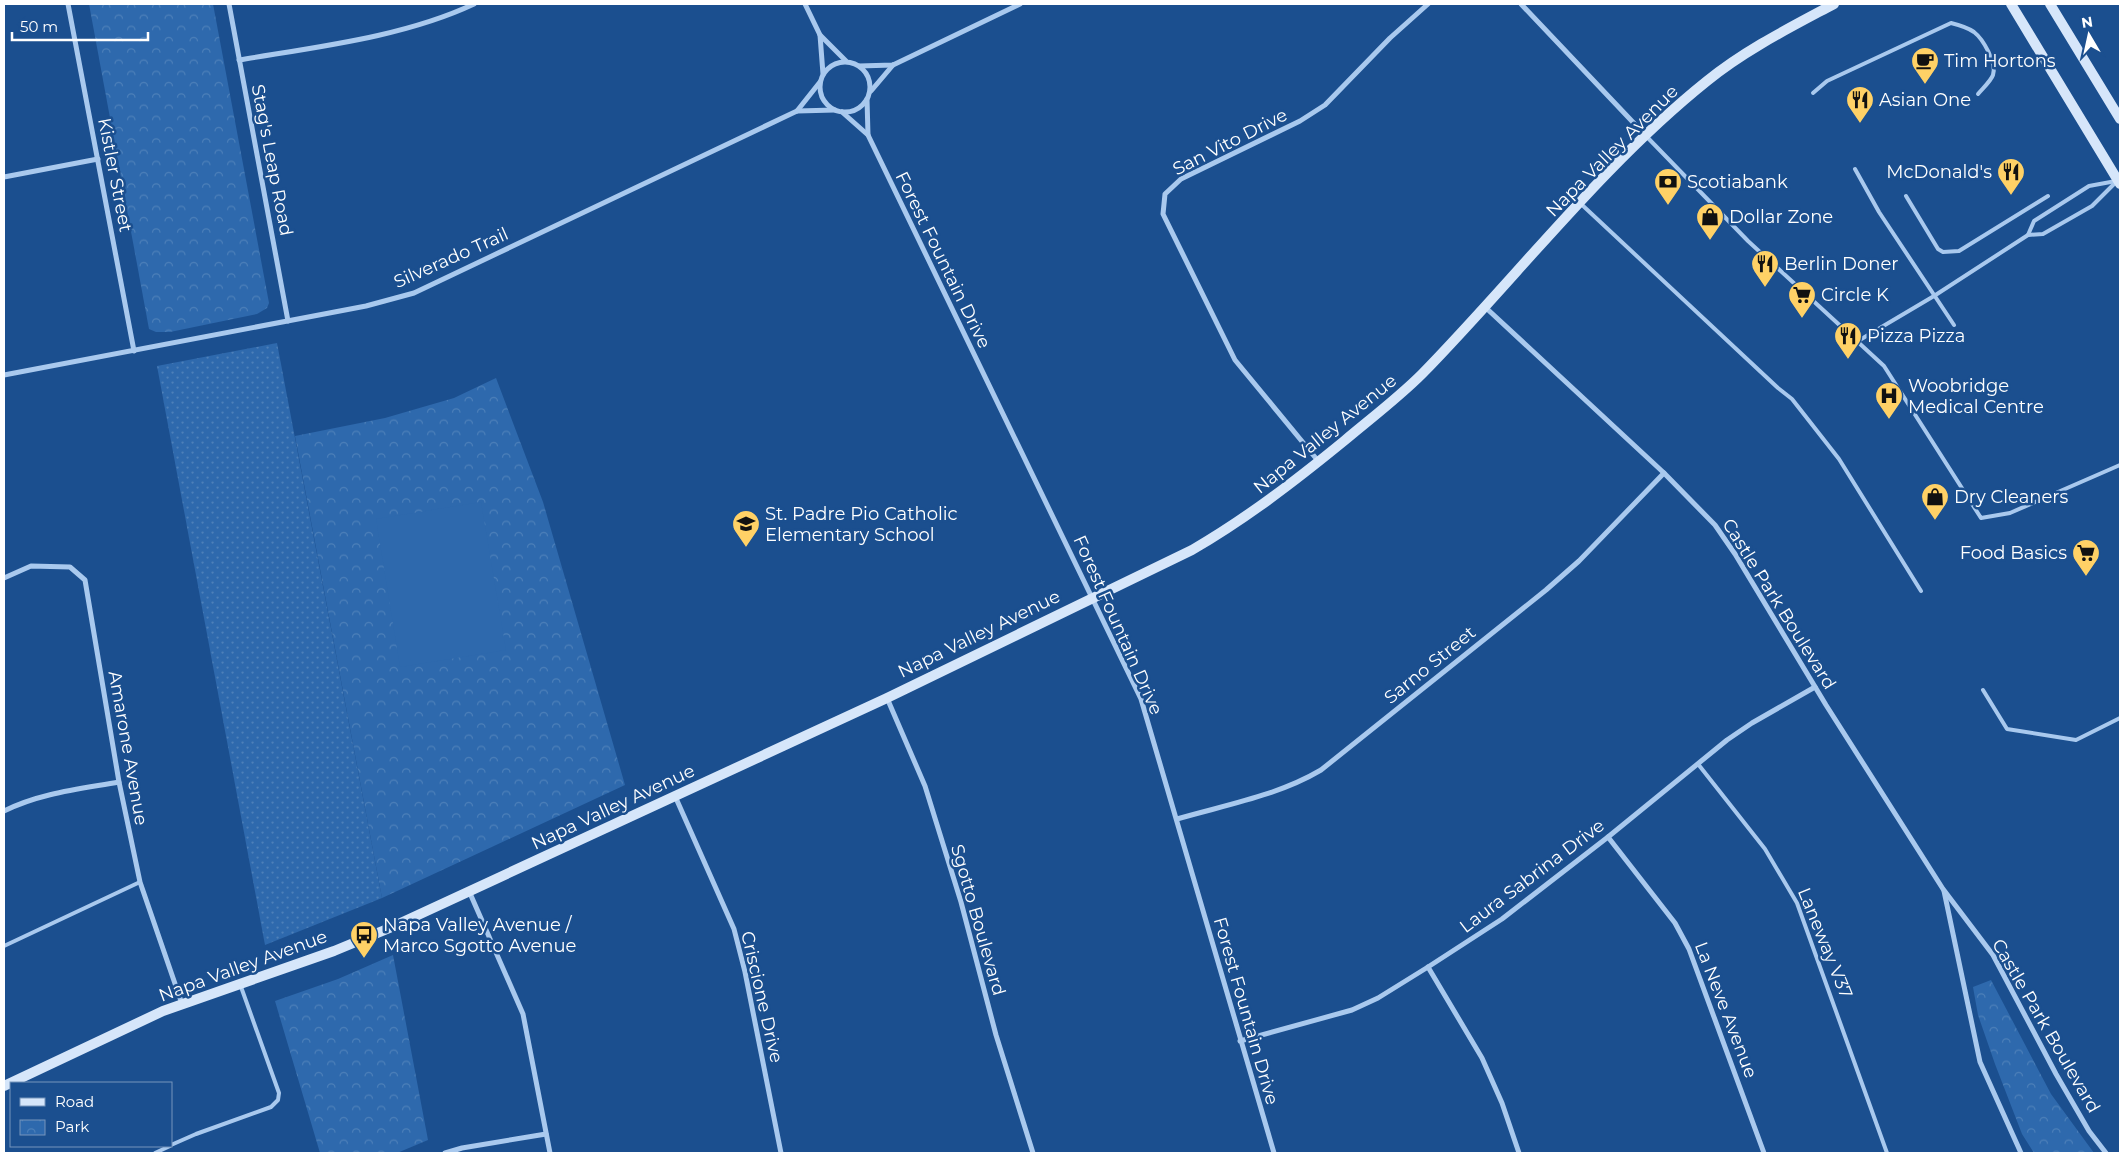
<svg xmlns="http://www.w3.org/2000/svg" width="2124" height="1157" viewBox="0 0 2124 1157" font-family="Montserrat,sans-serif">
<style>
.grass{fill:url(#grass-dots)}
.park{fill:url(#park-crowns)}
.pitch{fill:#2e69ad}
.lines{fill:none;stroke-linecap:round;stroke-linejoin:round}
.lane{stroke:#a9c9ee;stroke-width:4}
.street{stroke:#a9c9ee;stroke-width:5}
.secondary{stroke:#d6e6fa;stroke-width:10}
.labels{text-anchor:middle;stroke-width:5;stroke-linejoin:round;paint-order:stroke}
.poi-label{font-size:18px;fill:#fff;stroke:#1b4f8f;text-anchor:start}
.street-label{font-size:18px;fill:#fff;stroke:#1b4f8f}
</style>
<defs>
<pattern id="grass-dots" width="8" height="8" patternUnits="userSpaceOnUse" patternTransform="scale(1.25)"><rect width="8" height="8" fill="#2e69ad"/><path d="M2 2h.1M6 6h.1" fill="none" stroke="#4d80b9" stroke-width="1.8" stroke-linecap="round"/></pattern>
<pattern id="park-crowns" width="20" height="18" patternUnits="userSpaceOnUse" patternTransform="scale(1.25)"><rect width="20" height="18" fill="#2e69ad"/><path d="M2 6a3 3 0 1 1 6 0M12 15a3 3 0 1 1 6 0" fill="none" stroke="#4d80b9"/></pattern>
</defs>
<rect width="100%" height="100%" fill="#1b4f8f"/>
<path class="grass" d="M 277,343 L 382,898 L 265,945 L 157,366 Z"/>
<g class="park">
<path d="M 89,4 L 213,4 L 269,303 L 267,308 L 257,314 L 170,332 L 156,332 L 149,329 Z"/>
<path d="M 496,378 L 543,502 L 625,785 L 382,898 L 295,436 L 385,418 L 454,398 Z"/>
<path d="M 393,955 L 428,1140 L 397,1153 L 320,1153 L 275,1001 L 338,979 Z"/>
<path d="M 1991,980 L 2051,1094 L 2094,1153 L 2034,1153 L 2022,1134 L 1995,1064 L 1978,1015 L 1973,987 Z"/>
</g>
<path class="pitch" d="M 481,502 L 506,650 L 400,667 L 376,519 Z"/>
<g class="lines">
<g class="lane">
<path d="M 1813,93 L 1827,81 L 1951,23 C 1959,25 1967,27 1974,32 C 1983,39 1997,63 1993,75 C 1991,81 1982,89 1978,94"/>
<path d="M 1647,137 L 1748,241 L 1884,366 L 1981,518 L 2010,513 L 2120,465"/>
<path d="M 1855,169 L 1879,212 L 1954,325"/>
<path d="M 1906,196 L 1938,249 L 1943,252 L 1959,251 L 2048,196"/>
<path d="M 1580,203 L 1778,388 L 1792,399 L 1839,459 L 1921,591"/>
<path d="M 2028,235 L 2034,221 L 2089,186 L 2116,181"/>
<path d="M 1858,341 L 1934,296 L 2028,235 L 2043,234 L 2092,206 L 2117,181"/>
<path d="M 1983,690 L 2007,729 L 2076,740 L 2120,718"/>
<path d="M 1698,764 L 1765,849 L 1797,903 L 1887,1153"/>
<path d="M 4,946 L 140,882"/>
<path d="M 171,1145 L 196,1134 L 271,1107 L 278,1100 L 279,1093 L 240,984"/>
<path d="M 155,1153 L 170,1146"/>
</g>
<g class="street">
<path d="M 68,4 L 134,351"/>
<path d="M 229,4 L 288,321"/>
<path d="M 805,4 L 820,35 L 846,61"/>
<path d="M 1521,4 L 1646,136"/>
<path d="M 820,35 L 823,74"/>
<path d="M 239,60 C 316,47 404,37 474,4"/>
<circle cx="845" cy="87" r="25"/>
<path d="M 859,66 L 893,65 L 1020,4"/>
<path d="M 871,91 L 893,65"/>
<path d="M 867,99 L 868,135"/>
<path d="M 797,111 L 820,82"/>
<path d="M 842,112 L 868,135 L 1141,699 L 1274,1153"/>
<path d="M 4,177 L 98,159"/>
<path d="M 1485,307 L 1664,473 L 1715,525 L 1735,554 L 1826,705 L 1943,889 L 1993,955 L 2056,1074 L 2089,1131 L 2106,1153"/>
<path d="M 4,375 L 366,306 L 414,293 L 797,111 L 835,110"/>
<path d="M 1319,462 L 1235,360 L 1163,214 L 1165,194 L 1181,179 L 1300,121 L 1325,105 L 1390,38 L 1428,4"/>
<path d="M 4,578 L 31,566 L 70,567 L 85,580 L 119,782 L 140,882 L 182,1004"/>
<path d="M 887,698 L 925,786 L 961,902 L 996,1035 L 1033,1153"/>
<path d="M 675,796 L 734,929 L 745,972 L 781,1153"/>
<path d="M 4,811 C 40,793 80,789 119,782"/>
<path d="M 1177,819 C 1225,805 1277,796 1321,770 L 1546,590 L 1579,561 L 1664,473"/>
<path d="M 1608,837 L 1675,923 L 1689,949 L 1764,1153"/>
<path d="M 469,891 L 523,1014 L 550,1153"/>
<path d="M 1944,891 L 1980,1062 L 2021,1153"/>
<path d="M 1428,967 L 1482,1058 L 1502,1103 L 1519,1153"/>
<path d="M 1240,1041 L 1352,1010 L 1378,998 L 1428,967 L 1502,919 L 1608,837 L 1727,740 L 1752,723 L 1815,687"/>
<path d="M 445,1153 L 462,1148 L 546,1134"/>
</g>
<g class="secondary">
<path d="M 2011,4 L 2120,184"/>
<path d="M 2050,4 L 2120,119"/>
<path d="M 4,1086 L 163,1011 L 334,951 L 392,927 L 887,698 L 1192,550 C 1247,518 1295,481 1344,441 C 1370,419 1398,398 1422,374 C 1516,278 1602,165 1707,81 C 1745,50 1791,27 1834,4"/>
</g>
</g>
<defs>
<symbol id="cafe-pin" viewBox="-11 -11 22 30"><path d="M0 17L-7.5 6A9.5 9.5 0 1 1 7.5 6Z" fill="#ffd166" stroke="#1b4f8f"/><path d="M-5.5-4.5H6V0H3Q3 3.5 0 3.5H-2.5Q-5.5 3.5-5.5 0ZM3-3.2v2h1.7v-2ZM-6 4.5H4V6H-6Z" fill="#111"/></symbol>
<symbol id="restaurant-pin" viewBox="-11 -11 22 30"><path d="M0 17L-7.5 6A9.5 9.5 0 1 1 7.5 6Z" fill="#ffd166" stroke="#1b4f8f"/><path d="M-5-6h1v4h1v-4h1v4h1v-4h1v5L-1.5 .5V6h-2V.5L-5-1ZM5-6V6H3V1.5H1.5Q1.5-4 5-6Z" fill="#111"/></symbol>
<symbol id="bank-pin" viewBox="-11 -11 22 30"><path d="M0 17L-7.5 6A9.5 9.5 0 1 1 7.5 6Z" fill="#ffd166" stroke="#1b4f8f"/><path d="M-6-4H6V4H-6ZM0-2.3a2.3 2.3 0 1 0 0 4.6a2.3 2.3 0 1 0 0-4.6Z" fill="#111"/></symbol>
<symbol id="shop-pin" viewBox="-11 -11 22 30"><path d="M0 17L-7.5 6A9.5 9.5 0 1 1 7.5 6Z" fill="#ffd166" stroke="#1b4f8f"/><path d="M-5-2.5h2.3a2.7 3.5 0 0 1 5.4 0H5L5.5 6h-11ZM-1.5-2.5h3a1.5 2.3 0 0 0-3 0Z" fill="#111"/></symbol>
<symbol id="supermarket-pin" viewBox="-11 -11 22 30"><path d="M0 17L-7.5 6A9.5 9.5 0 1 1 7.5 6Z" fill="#ffd166" stroke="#1b4f8f"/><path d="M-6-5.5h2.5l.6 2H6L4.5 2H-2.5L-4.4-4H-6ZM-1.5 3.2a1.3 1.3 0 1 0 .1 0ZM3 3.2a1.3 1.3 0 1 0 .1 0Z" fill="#111"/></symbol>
<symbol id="hospital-pin" viewBox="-11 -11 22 30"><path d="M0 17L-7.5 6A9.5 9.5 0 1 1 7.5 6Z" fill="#ffd166" stroke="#1b4f8f"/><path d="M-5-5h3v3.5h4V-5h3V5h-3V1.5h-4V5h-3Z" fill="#111"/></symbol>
<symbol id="school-pin" viewBox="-11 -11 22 30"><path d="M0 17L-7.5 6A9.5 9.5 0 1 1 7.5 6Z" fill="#ffd166" stroke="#1b4f8f"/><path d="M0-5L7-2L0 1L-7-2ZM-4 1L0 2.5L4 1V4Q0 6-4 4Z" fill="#111"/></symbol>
<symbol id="bus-pin" viewBox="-11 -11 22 30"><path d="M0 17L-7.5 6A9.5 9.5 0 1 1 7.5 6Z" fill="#ffd166" stroke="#1b4f8f"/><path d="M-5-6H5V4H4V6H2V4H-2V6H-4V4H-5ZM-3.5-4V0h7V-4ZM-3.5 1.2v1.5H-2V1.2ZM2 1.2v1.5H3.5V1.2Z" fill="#111"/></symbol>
</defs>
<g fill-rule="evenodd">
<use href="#cafe-pin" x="1909" y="45" width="32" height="43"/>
<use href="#restaurant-pin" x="1844" y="84" width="32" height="43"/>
<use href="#restaurant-pin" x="1995" y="156" width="32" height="43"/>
<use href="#bank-pin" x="1652" y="166" width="32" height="43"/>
<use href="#shop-pin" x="1694" y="201" width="32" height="43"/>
<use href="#restaurant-pin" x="1749" y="248" width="32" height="43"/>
<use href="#supermarket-pin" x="1786" y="279" width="32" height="43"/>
<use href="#restaurant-pin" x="1832" y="320" width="32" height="43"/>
<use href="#hospital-pin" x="1873" y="380" width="32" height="43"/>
<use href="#shop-pin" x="1919" y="481" width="32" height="43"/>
<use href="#school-pin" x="730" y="508" width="32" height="43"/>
<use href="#supermarket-pin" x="2070" y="537" width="32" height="43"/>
<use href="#bus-pin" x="348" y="919" width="32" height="43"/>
</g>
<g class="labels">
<g class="poi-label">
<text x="1944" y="67">Tim Hortons</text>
<text x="1879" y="106">Asian One</text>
<text x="1992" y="178" text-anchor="end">McDonald's</text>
<text x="1687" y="188">Scotiabank</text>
<text x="1729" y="223">Dollar Zone</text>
<text x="1784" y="270">Berlin Doner</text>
<text x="1821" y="301">Circle K</text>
<text x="1867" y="342">Pizza Pizza</text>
<text x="1908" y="392">Woobridge<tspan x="1908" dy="21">Medical Centre</tspan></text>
<text x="1954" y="503">Dry Cleaners</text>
<text x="765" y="520">St. Padre Pio Catholic<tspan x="765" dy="21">Elementary School</tspan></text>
<text x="2067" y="559" text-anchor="end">Food Basics</text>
<text x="383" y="931">Napa Valley Avenue /<tspan x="383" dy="21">Marco Sgotto Avenue</tspan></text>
</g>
<g class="street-label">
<text transform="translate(1230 142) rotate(-27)" y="6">San Vito Drive</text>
<text transform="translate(1612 151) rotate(-45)" y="6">Napa Valley Avenue</text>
<text transform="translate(272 160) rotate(79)" y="6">Stag's Leap Road</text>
<text transform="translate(115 175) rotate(79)" y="6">Kistler Street</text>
<text transform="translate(451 258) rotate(-24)" y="6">Silverado Trail</text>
<text transform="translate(943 260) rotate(64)" y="6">Forest Fountain Drive</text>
<text transform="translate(1325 434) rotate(-39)" y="6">Napa Valley Avenue</text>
<text transform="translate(1779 604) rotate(58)" y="6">Castle Park Boulevard</text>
<text transform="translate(1118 625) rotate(66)" y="6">Forest Fountain Drive</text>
<text transform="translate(979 634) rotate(-26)" y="6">Napa Valley Avenue</text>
<text transform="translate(1430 665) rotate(-39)" y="6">Sarno Street</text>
<text transform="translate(128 748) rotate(80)" y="6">Amarone Avenue</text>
<text transform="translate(613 807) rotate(-25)" y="6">Napa Valley Avenue</text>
<text transform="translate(1532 876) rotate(-37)" y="6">Laura Sabrina Drive</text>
<text transform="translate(978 920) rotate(74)" y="6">Sgotto Boulevard</text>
<text transform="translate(1825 943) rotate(68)" y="6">Laneway V37</text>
<text transform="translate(243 966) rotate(-20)" y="6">Napa Valley Avenue</text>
<text transform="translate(762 997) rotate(77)" y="6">Criscione Drive</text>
<text transform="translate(1726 1010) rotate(69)" y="6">La Neve Avenue</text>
<text transform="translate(1246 1011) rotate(74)" y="6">Forest Fountain Drive</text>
<text transform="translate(2046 1026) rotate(60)" y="6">Castle Park Boulevard</text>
</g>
</g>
<rect width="2124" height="1157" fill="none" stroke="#ffffff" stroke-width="10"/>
<rect x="10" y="1082" width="162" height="65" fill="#1b4f8f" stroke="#7695bc"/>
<rect x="20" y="1098" width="25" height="8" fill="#d6e6fa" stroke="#7695bc"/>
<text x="55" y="1107" font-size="15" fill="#ffffff">Road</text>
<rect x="20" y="1120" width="25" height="15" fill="url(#park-crowns)" stroke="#7695bc"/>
<text x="55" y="1132" font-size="15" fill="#ffffff">Park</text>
<g transform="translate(2089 35) rotate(351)" stroke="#1b4f8f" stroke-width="4" paint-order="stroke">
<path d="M0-4L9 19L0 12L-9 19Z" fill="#ffffff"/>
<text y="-8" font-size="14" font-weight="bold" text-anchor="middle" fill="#ffffff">N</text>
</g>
<path d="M12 32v8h136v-8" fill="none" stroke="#ffffff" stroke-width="2.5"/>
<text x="20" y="32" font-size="15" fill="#ffffff" stroke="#1b4f8f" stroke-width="4" paint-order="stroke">50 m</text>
</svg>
